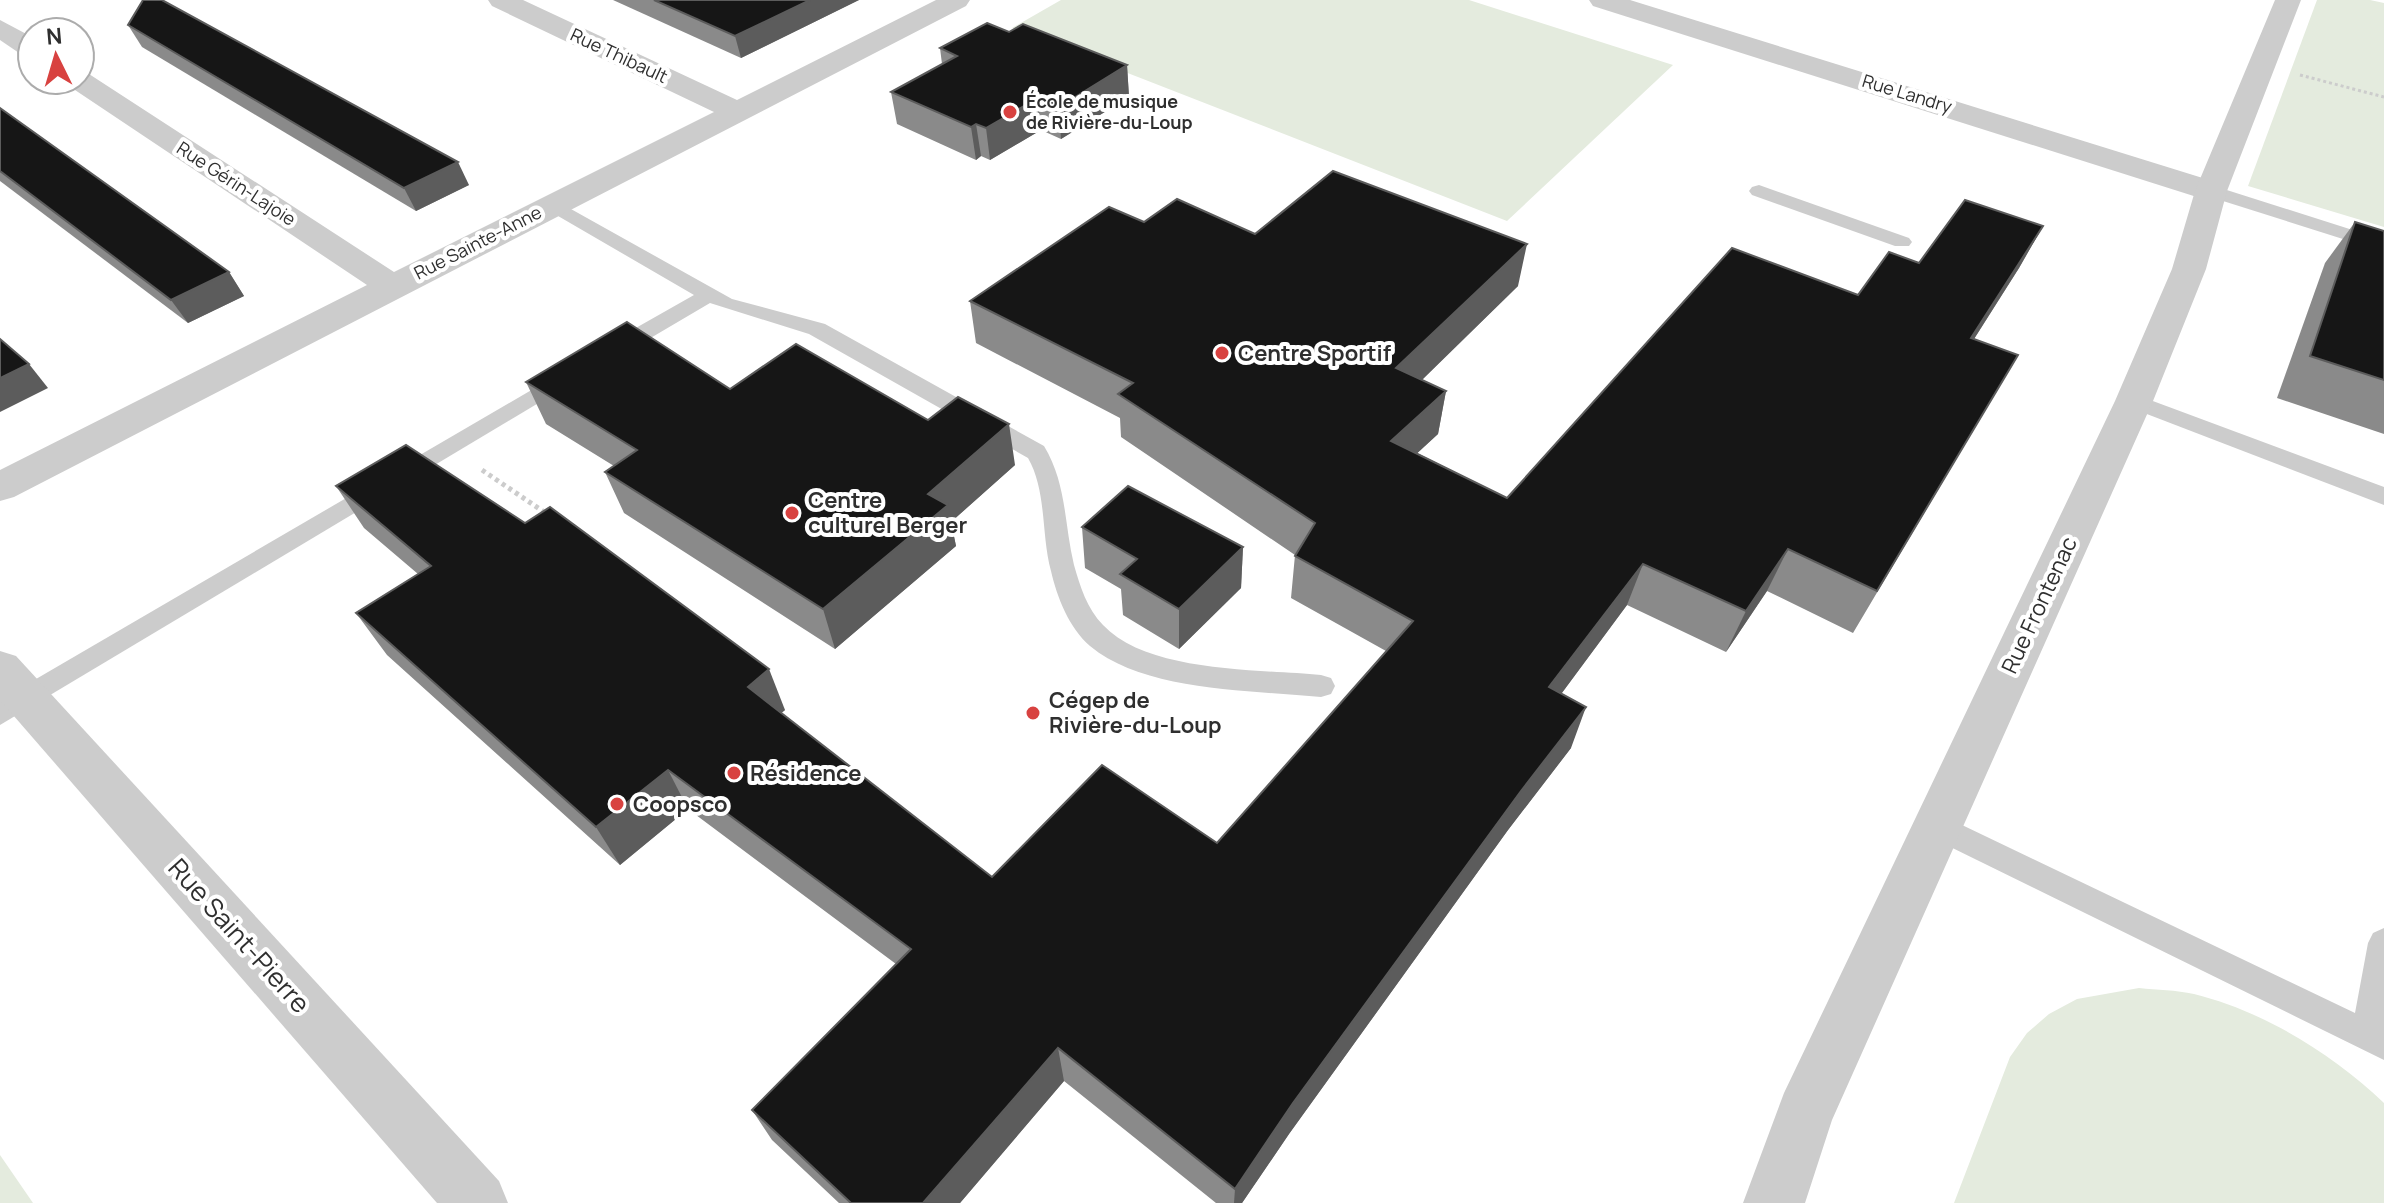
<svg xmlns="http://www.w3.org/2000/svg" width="2384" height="1203" viewBox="0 0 2384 1203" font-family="Manrope,sans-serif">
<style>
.green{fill:#e4ebde}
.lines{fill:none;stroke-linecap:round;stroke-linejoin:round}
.path-far1{stroke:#ccc;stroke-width:3;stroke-dasharray:3 3;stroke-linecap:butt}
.path{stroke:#ccc;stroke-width:5;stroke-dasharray:4 4;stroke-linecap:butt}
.service{fill:#ccc;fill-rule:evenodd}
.minor{fill:#ccc;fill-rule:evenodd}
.tertiary{fill:#ccc;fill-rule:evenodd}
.wall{fill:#8a8a8a}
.shaded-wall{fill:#5c5c5c}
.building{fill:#161616;stroke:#5c5c5c;stroke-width:2}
.poi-dot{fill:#d84240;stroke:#fff;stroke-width:3}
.labels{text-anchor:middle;stroke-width:8;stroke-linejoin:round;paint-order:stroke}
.far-street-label{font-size:18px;fill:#2f2f2f;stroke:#fff}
.far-poi-label{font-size:18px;font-weight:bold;fill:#2f2f2f;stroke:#fff;text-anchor:start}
.poi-label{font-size:22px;font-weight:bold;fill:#2f2f2f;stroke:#fff;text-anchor:start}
.street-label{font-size:22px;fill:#2f2f2f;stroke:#fff}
.near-street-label{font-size:26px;fill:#2f2f2f;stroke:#fff}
</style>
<rect width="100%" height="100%" fill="#fff"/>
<g class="green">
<path d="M 1061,0 L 1469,0 L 1673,65 L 1507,221 L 1012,28 Z"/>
<path d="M 2317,0 L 2370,0 L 2384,3 L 2384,227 L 2248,186 Z"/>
<path d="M 2139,988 C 2157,990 2176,990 2194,994 C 2263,1011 2333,1054 2384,1103 L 2384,1203 L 1954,1203 L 2010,1057 L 2027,1033 L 2049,1014 L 2077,999 Z"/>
<path d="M 0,1155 L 33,1203 L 0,1203 Z"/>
</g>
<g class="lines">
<path class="path-far1" d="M 2300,75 L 2384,97"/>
<path class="path" d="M 482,470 L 547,514"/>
<g class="service">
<path d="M 1759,185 L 1909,238 L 1912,242 L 1909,246 L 1895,246 L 1752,195 L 1749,191 L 1752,187 Z"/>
<path d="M 2211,185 L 2384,240 L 2384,252 L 2204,195 L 2201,191 L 2204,187 Z"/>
<path d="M 553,199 L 732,299 L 825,324 L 1044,446 C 1067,484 1064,524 1074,565 C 1080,586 1087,609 1103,625 C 1148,673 1259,669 1321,675 L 1331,678 L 1335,686 L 1331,694 L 1321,697 C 1252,690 1145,692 1090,646 C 1069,628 1057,597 1051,571 C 1041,535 1047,491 1028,458 L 809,334 L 710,303 L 620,356 L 604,356 L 601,351 L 604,346 L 694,295 L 546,209 L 543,205 Z"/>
<path d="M 564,371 L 572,373 L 575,378 L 572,383 L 0,725 L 0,700 Z"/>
<path d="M 2134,394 L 2384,487 L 2384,505 L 2126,406 L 2123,401 L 2126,396 Z"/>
<path d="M 1937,813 L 2355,1013 L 2368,943 L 2373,933 L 2384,928 L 2384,1060 L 1926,835 L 1922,826 L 1926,817 Z"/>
</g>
<g class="minor">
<path d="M 488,0 L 523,0 L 737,100 L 936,0 L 970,0 L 966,6 L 14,497 L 0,501 L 0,470 L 367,285 L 69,86 L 64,80 L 80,80 L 80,72 L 89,74 L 394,272 L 714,112 L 492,6 Z"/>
<path d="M 1589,0 L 1630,0 L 2222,184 L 2227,191 L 2222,198 L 2211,201 L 2200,198 L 1593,6 Z"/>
<path d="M 0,20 L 32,37 L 32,57 L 22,55 L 0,40 Z"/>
</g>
<g class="tertiary">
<path d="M 2275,0 L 2301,0 L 2227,191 L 2206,269 L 2153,401 L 1832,1120 L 1805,1203 L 1743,1203 L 1784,1093 L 2115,401 L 2172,269 L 2195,191 Z"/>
<path d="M 0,651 L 16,656 L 499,1181 L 508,1203 L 437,1203 L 0,700 Z"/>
</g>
</g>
<g class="wall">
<path d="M 613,0 L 859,0 L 741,58 Z"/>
<path d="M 128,25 L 469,185 L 416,211 L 142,47 Z"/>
<path d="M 1009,32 L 1127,65 L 1129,97 L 1061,139 L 1041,130 L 990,160 L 981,156 L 976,160 L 897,124 L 891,92 L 942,64 L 940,48 Z"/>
<path d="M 0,108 L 229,272 L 244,296 L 188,323 L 0,181 Z"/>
<path d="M 1144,222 L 1255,234 L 1518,286 L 1422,380 L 1446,391 L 1438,434 L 1417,453 L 1507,498 L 1858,295 L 1919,263 L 2043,226 L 2019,268 L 1974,339 L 2018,355 L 1853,633 L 1767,591 L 1726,652 L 1627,605 L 1561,694 L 1571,748 L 1508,830 L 1289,1134 L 1242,1203 L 1216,1203 L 1064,1081 L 960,1203 L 839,1203 L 772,1140 L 752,1110 L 896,964 L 688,809 L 620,865 L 387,655 L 356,613 L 418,574 L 364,528 L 336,486 L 785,710 L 781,713 L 992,877 L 1217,843 L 1386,651 L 1291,598 L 1295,555 L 1121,437 L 1120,418 L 976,343 L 970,301 Z"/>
<path d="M 2355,222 L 2384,231 L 2384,434 L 2277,398 L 2325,263 Z"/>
<path d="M 526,382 L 730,389 L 928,420 L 1015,465 L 951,522 L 956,546 L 835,649 L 624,513 L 605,472 L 614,466 L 546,424 Z"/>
<path d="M 1082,527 L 1243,547 L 1241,588 L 1179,649 L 1123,615 L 1121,589 L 1085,568 Z"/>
</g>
<g class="shaded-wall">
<path d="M 810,0 L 859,0 L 741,58 L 735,36 Z"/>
<path d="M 1127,65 L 1129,97 L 1061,139 L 1059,107 Z"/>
<path d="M 1038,98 L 1041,130 L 990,160 L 986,128 Z"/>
<path d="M 976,124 L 981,156 L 976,160 L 971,127 Z"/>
<path d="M 458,162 L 469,185 L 416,211 L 404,188 Z"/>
<path d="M 2043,226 L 2019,268 L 1948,380 L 1971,338 Z"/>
<path d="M 1527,244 L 1518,286 L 1390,411 L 1396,368 Z"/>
<path d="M 229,272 L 244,296 L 188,323 L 171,300 Z"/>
<path d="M 29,364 L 48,388 L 0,412 L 0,378 Z"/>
<path d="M 1446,391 L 1438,434 L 1384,484 L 1391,441 Z"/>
<path d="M 1009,424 L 1015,465 L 951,522 L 956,546 L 835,649 L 823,609 L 928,494 Z"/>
<path d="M 1243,547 L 1241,588 L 1179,649 L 1179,609 Z"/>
<path d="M 1788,549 L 1767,591 L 1726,652 L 1746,611 Z"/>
<path d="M 1643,564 L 1627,605 L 1536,728 L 1549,687 Z"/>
<path d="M 769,669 L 785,710 L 765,727 L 748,687 Z"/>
<path d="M 1586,707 L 1571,748 L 1508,830 L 1289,1134 L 1242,1203 L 1234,1203 L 1235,1189 L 1293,1103 L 1521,791 Z"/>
<path d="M 668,770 L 688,809 L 620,865 L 596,827 Z"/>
<path d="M 1058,1048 L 1064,1081 L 960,1203 L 923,1203 Z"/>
</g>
<g class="building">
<path d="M 143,0 L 162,0 L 458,162 L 404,188 L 128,25 Z"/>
<path d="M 654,0 L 810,0 L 735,36 Z"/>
<path d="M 987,23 L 1009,32 L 1023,24 L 1127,65 L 1059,107 L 1038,98 L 986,128 L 976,124 L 971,127 L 891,92 L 957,56 L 940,48 Z"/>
<path d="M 0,108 L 229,272 L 171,300 L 0,171 Z"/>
<path d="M 1333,171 L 1527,244 L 1396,368 L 1446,391 L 1391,441 L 1507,498 L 1732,248 L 1858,295 L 1889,252 L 1919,263 L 1965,200 L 2043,226 L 1971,338 L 2018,355 L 1877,591 L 1788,549 L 1746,611 L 1643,564 L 1549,687 L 1586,707 L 1521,791 L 1293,1103 L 1235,1189 L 1058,1048 L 923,1203 L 851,1203 L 752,1110 L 911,949 L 668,770 L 596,827 L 356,613 L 431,566 L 336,486 L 406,445 L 525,523 L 550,507 L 769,669 L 748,687 L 992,877 L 1102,765 L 1217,843 L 1413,621 L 1295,556 L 1315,523 L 1118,394 L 1133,383 L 970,301 L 1109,207 L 1144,222 L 1177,199 L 1255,234 Z"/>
<path d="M 2355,222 L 2384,231 L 2384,380 L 2310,356 Z"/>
<path d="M 627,322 L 730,389 L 796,344 L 928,420 L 958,397 L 1009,424 L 928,494 L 948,505 L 823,609 L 605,472 L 637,450 L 526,382 Z"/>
<path d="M 0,339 L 29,364 L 0,378 Z"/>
<path d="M 1128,486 L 1243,547 L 1179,609 L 1120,574 L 1137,559 L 1082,527 Z"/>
</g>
<g class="poi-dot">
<circle cx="1010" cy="112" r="8"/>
<circle cx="1222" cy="353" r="8"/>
<circle cx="792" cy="513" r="8"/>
<circle cx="1033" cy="713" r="8"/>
<circle cx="734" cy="773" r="8"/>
<circle cx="617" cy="804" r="8"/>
</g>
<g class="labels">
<g class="far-street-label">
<text transform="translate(619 56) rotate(25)" y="6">Rue Thibault</text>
<text transform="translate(1907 94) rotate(17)" y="6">Rue Landry</text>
<text transform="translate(236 184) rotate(33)" y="6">Rue Gérin-Lajoie</text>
<text transform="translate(478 243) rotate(-27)" y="6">Rue Sainte-Anne</text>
</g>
<g class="far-poi-label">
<text x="1026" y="108">École de musique<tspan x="1026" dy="21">de Rivière-du-Loup</tspan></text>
</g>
<g class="poi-label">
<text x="1238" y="361">Centre Sportif</text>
<text x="808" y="508">Centre<tspan x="808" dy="25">culturel Berger</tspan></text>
<text x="1049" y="708">Cégep de<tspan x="1049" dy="25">Rivière-du-Loup</tspan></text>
<text x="750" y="781">Résidence</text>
<text x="633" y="812">Coopsco</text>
</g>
<g class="street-label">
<text transform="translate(2039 605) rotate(-65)" y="8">Rue Frontenac</text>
</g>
<g class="near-street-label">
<text transform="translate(239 936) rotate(48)" y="9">Rue Saint-Pierre</text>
</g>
</g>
<g transform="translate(56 56) rotate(355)"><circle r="38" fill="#ffffff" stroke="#acacac" stroke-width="2"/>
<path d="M0-6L14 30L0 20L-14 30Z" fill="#d84240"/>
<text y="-12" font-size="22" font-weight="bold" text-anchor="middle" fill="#2f2f2f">N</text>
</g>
</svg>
